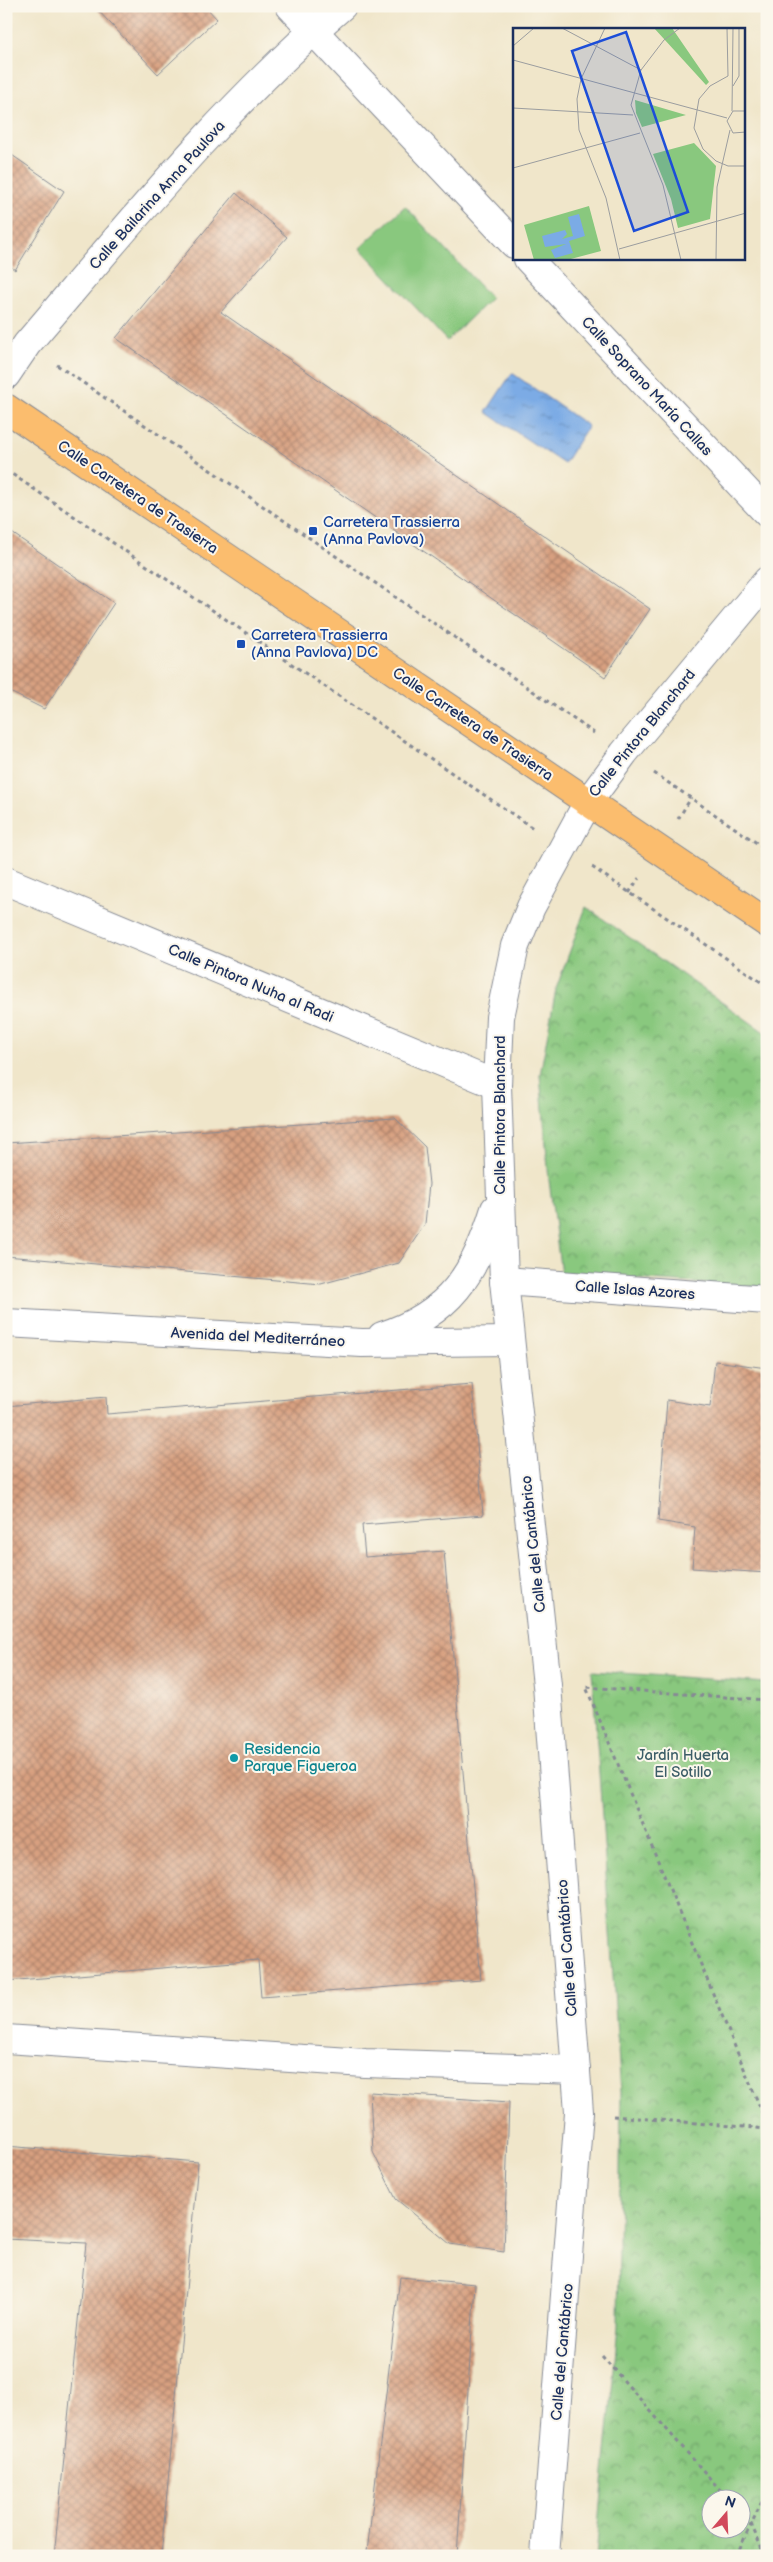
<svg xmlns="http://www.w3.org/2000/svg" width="773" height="2562" viewBox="0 0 773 2562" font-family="'Balsamiq Sans',sans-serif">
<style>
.park{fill:url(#park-crowns);stroke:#527c6e;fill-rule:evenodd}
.pitch{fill:#89c87e;stroke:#527c6e}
.water{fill:url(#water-ripples);stroke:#4b6da2}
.building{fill:url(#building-cross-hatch)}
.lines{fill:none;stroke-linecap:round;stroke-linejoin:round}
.pedestrian-casing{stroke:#868a94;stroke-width:30}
.minor-casing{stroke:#868a94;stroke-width:30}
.primary-casing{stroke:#868a94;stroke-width:30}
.path{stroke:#868a94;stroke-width:3;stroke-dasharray:4 4;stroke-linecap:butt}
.pedestrian{stroke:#fff;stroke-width:28}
.minor{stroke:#fff;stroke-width:28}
.primary{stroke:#fbbd6e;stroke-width:28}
.transit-dot{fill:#1a4fb4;stroke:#fbf7ec;stroke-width:2}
.culture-dot{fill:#0f9aa8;stroke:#fbf7ec;stroke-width:2}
.labels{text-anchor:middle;stroke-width:4;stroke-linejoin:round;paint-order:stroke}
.street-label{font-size:15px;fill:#1b2f5e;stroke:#fbf7ec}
.transit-label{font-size:15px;fill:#164399;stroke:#fbf7ec;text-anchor:start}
.culture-label{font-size:15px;fill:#0d838f;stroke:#fbf7ec;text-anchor:start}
.park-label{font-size:15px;fill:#3c5d68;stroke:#fbf7ec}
.inset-road{fill:none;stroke:#9b9d9f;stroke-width:1}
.view{fill:#1d4ed8;fill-opacity:0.15;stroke:#1d4ed8;stroke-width:2.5}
.inset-edge{fill:none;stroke:#1b2f5e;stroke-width:2.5}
</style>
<defs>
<pattern id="park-crowns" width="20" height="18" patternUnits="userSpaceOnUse" patternTransform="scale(1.25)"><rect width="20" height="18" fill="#89c87e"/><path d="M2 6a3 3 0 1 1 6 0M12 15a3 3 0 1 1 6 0" fill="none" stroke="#6fa36a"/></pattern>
<pattern id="water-ripples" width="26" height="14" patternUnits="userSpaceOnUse" patternTransform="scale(1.25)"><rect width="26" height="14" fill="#7babe5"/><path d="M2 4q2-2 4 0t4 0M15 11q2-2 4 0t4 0" fill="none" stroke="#648cbd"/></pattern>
<pattern id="building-cross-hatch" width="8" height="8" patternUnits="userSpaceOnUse" patternTransform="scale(1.25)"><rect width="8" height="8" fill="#d8a080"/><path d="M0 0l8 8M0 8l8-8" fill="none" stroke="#ae836c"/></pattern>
</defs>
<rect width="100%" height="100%" fill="#fbf7ec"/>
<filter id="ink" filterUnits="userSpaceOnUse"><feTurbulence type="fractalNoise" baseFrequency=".02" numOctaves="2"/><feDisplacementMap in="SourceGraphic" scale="10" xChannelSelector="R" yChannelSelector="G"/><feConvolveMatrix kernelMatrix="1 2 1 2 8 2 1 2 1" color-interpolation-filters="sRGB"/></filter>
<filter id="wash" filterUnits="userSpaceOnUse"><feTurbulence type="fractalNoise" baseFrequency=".0096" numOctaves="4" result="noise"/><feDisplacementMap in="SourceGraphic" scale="20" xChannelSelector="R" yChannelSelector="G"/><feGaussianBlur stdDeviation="1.12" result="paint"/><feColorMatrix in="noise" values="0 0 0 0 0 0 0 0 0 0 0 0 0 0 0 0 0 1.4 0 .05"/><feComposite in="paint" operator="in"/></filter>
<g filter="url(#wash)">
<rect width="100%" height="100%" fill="#f0e6ca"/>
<g class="park">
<path d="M 586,907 L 767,1034 L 767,1288 L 561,1274 L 549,1180 L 540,1075 L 556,989 Z"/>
<path d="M 592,1671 L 767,1683 L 767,2556 L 596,2556 L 618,2327 L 621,2093 ZM 710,2500 L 740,2500 L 740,2530 L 710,2530 Z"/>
</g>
<path class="pitch" d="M 405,206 L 491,298 L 447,341 L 360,248 Z"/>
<path class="water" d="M 512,373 L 588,426 L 564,464 L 486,412 Z"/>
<g id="blocks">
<g class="building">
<path d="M 94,6 L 205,6 L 217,19 L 158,74 Z"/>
<path d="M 6,151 L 64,191 L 15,270 L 6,263 Z"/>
<path d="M 236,193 L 287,237 L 221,312 L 650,609 L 605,677 L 116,338 Z"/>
<path d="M 6,529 L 114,603 L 44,709 L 6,690 Z"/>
<path d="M 395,1118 L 425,1147 L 429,1184 L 425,1224 L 399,1263 L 321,1284 L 6,1256 L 6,1143 Z"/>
<path d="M 715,1361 L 767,1368 L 767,1573 L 692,1568 L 695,1527 L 658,1521 L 667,1400 L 710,1407 Z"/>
<path d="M 472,1384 L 483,1515 L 362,1525 L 365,1557 L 444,1551 L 481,1980 L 261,1997 L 258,1960 L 6,1981 L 6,1406 L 106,1397 L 107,1414 Z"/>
<path d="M 370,2092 L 509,2102 L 504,2252 L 450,2244 L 396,2199 L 373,2152 Z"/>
<path d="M 6,2146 L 198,2162 L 161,2556 L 54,2556 L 86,2243 L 6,2239 Z"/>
<path d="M 400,2277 L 475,2284 L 457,2556 L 367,2552 Z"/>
</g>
</g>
</g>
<g filter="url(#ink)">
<use href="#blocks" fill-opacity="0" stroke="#868a94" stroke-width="1"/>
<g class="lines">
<defs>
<g id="pedestrian">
<path d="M 504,1281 L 767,1300"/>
<path d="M 6,2039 L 365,2063 L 576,2070"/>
</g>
<g id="minor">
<path d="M 290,6 L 514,244"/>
<path d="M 528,259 L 767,513"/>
<path d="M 6,375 L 27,344 C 127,227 224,106 342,6"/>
<path d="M 6,881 L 497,1085"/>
<path d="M 6,1323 L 362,1343 L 509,1341"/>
<path d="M 382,1336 C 450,1314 475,1274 495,1209"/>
<path d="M 545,2556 L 579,2112 L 547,1685 L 504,1281 L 497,1085 L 500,1017 L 515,946 L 531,907 L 588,802 L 624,753 L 767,581"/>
</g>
<path id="primary" d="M 6,408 L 767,923"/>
</defs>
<use href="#pedestrian" class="pedestrian-casing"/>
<use href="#minor" class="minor-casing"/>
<use href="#primary" class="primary-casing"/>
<g class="path">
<path d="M 57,365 L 594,733"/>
<path d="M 6,470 L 533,828"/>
<path d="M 654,773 L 767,850"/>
<path d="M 678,819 L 691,798"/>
<path d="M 592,867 L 767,986"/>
<path d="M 629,893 L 639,878"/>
<path d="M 767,1700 L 586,1687 L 767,2124"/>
<path d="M 613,2116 L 767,2129"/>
<path d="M 602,2356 L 729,2500"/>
<path d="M 740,2512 L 751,2524 L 765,2556"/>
<path d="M 736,2556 L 767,2491"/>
</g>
<use href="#pedestrian" class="pedestrian"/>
<use href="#minor" class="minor"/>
<use href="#primary" class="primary"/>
</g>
</g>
<g class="transit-dot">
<rect x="308" y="526" width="10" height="10" rx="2.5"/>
<rect x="236" y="639" width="10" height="10" rx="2.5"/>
</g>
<circle class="culture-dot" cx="234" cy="1758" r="5"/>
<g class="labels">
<g class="street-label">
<text transform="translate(157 195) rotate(-48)" y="5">Calle Bailarina Anna Paulova</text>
<text transform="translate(647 386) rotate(47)" y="5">Calle Soprano María Callas</text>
<text transform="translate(138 497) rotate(34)" y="5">Calle Carretera de Trasierra</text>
<text transform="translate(473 724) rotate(34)" y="5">Calle Carretera de Trasierra</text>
<text transform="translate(642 733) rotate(-51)" y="5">Calle Pintora Blanchard</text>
<text transform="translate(251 983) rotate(23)" y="5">Calle Pintora Nuha al Radi</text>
<text transform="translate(500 1115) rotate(-90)" y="5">Calle Pintora Blanchard</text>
<text transform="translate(635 1290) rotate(4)" y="5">Calle Islas Azores</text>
<text transform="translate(258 1337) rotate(3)" y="5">Avenida del Mediterráneo</text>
<text transform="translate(533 1544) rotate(-96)" y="5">Calle del Cantábrico</text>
<text transform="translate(567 1948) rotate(-94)" y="5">Calle del Cantábrico</text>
<text transform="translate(562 2352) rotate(-85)" y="5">Calle del Cantábrico</text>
</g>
<g class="transit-label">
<text x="323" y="527">Carretera Trassierra<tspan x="323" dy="17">(Anna Pavlova)</tspan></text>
<text x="251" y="640">Carretera Trassierra<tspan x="251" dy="17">(Anna Pavlova) DC</tspan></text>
</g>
<g class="culture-label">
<text x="244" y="1754">Residencia<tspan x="244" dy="17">Parque Figueroa</tspan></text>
</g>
<g class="park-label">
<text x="683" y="1760">Jardín Huerta<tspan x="683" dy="17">El Sotillo</tspan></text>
</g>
</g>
<g transform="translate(513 28)">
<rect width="232" height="232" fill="#f0e6ca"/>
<path d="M 141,0 L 159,0 L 196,54 L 193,57 ZM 122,72 L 173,87 L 129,99 L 123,85 ZM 181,115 L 203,138 L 197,191 L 165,200 L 158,171 L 140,126 Z" fill="#89c87e"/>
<path d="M 76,178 L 88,223 L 54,232 L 21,232 L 11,197 Z" fill="#89c87e"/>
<path d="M 66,186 L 72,208 L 56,213 L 60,225 L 42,230 L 38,222 L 53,216 L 32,219 L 29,208 L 52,202 L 54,206 L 49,211 L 60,208 L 55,189 Z" fill="#7babe5"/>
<path class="inset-road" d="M 49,0 L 128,42M 167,0 L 151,12 L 128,42 L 118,77 L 150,157 L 168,232M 214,0 L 215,48 L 197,58 L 186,71 L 181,100 L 190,121 L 203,133 L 215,138 L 233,138M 0,18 L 21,0M 0,32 L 214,90M 68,51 L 92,0M 68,51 L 64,71 L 66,102 L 93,170 L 107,232M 220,58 L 226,48 L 226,0M 0,80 L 120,87M 219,83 L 220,0M 233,83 L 220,83 L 214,93 L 220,105 L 233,104M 0,140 L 127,105M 106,221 L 233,185M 203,232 L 204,159 L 217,102"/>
<path class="view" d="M 113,4 L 175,184 L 121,203 L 59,23 Z"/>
<rect width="232" height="232" class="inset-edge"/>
</g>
<rect width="773" height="2562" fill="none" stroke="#fbf7ec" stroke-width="25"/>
<g transform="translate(726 2514) rotate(19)"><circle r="24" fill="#fbf7ec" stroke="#a1a7b3"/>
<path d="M0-4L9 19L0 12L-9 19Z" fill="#d1495b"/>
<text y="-8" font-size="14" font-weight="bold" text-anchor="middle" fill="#1b2f5e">N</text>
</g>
</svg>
